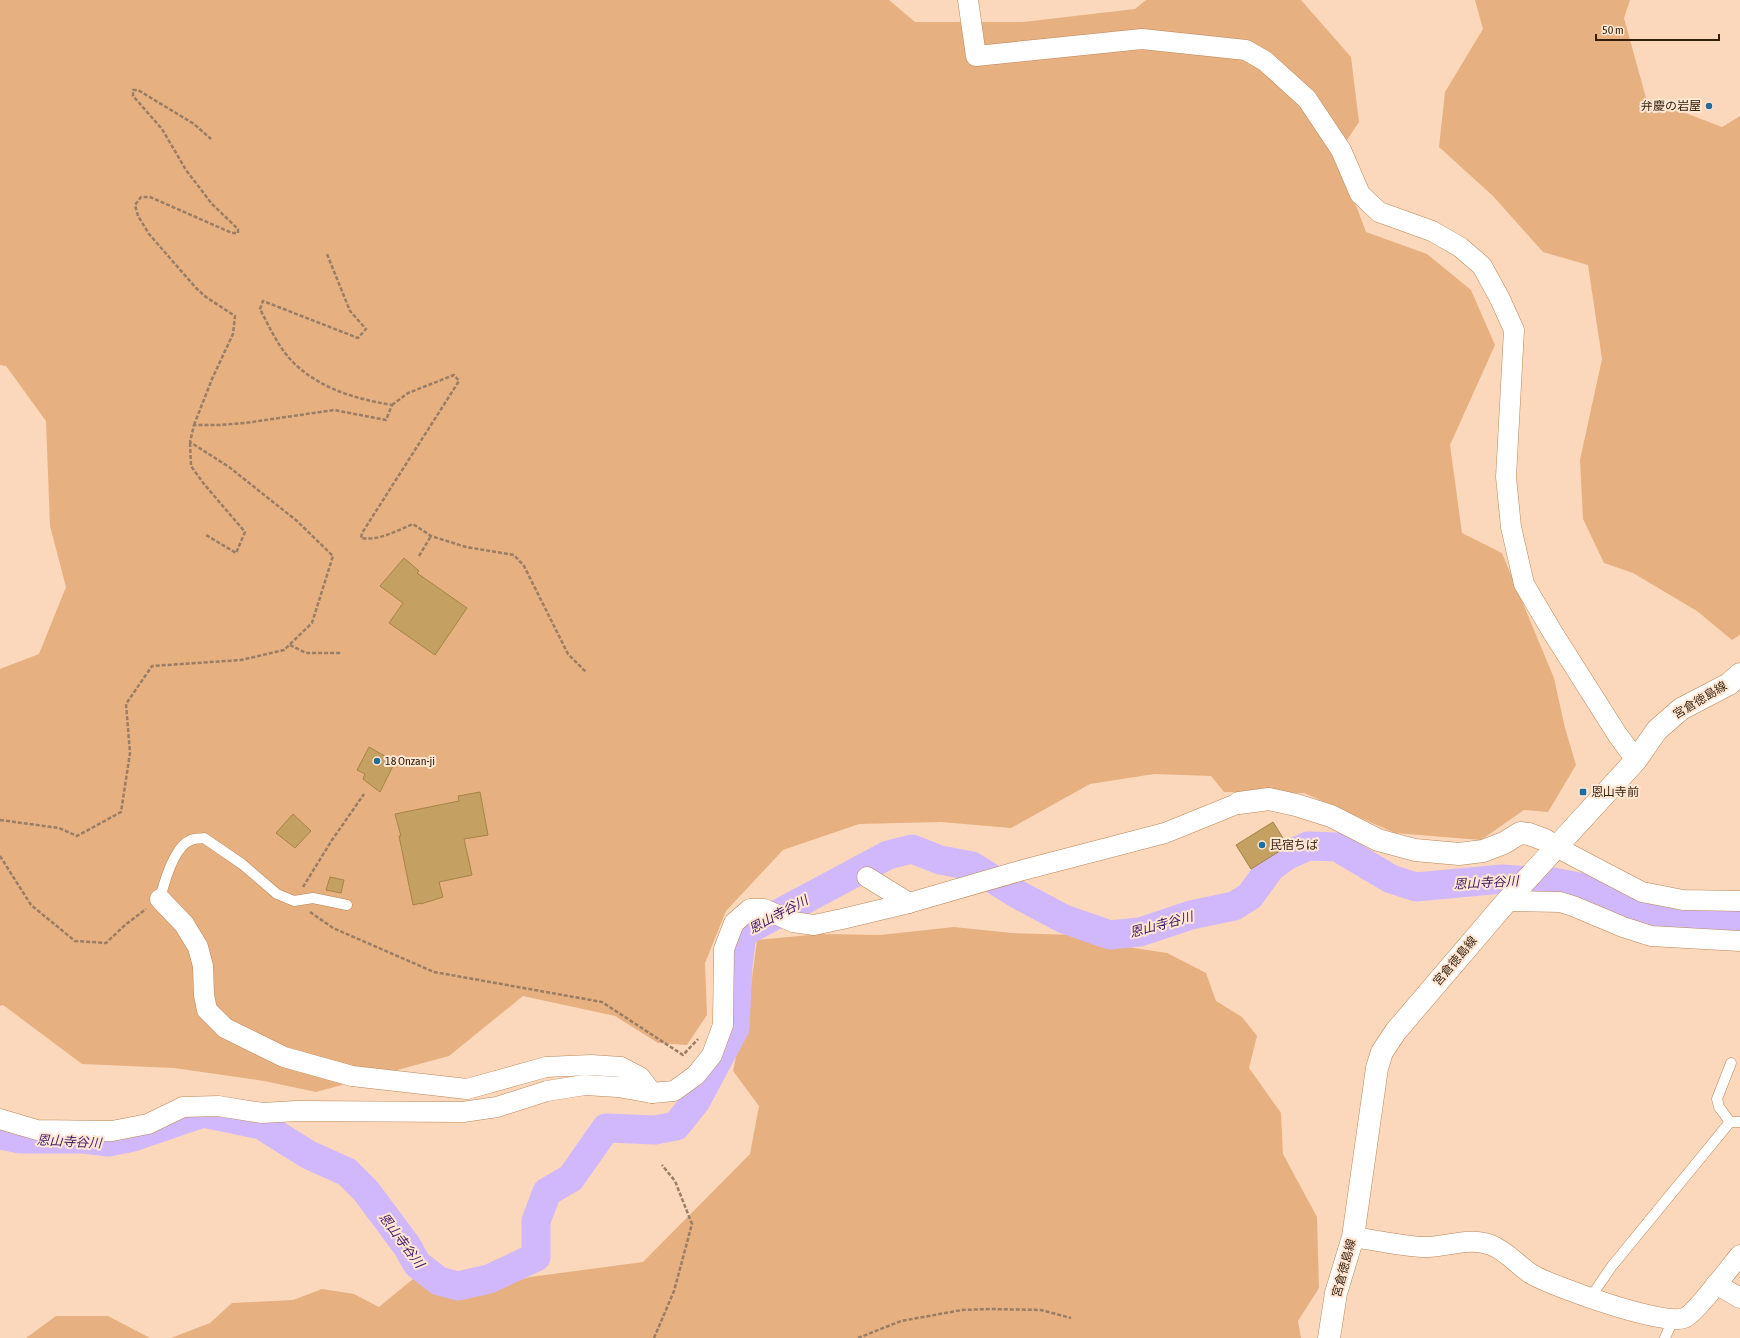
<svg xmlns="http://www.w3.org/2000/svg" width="1740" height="1338" viewBox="0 0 1740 1338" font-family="'Asap Condensed','Noto Sans JP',sans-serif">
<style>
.green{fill:#e7b081}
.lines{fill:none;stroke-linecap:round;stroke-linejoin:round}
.river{stroke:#d1b8fc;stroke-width:29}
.building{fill:#c4a162;stroke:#a58444}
.service-casing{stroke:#bc8657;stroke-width:11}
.minor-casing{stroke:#bc8657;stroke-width:21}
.tertiary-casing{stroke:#bc8657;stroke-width:23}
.secondary-casing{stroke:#bc8657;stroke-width:23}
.path{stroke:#997d65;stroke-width:2.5;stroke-dasharray:4 2;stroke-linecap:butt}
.service{stroke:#fff;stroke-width:10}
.minor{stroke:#fff;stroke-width:20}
.tertiary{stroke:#fff;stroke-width:22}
.secondary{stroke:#fff;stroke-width:22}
.poi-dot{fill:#1e6ea0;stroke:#ffe7d4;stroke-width:1.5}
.labels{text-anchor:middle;stroke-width:4;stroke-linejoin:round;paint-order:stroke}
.poi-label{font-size:12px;fill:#331e0a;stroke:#ffe7d4;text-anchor:start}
.street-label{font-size:12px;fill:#331e0a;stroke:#ffe7d4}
.water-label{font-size:13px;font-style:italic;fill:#3f1966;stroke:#ffe7d4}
</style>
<rect width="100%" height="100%" fill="#fbd8bb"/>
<g class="green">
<path d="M 0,0 L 889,0 L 915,22 L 1023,22 L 1135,9 L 1146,0 L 1301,0 L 1351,57 L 1359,122 L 1337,155 L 1366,232 L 1427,254 L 1471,290 L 1495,345 L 1450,445 L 1462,533 L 1502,553 L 1554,678 L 1565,728 L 1576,765 L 1548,812 L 1524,810 L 1481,840 L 1395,833 L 1304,793 L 1224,792 L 1211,776 L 1154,774 L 1090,784 L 1011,828 L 941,822 L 859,824 L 783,850 L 726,911 L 705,963 L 707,1015 L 687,1045 L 658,1043 L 615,1016 L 523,996 L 449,1056 L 316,1092 L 264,1081 L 174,1068 L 82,1064 L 3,1005 L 0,1006 L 0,669 L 39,654 L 66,587 L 50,526 L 46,421 L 6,366 L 0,365 Z"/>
<path d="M 1475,0 L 1630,0 L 1624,18 L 1646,98 L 1722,127 L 1740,116 L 1740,635 L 1732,640 L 1697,611 L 1633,573 L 1604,563 L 1583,519 L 1580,460 L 1602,359 L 1588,265 L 1543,252 L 1493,196 L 1439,147 L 1445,92 L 1483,29 Z"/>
<path d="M 954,927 L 1012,933 L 1076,935 L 1134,948 L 1167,953 L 1206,973 L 1216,1001 L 1242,1017 L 1257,1036 L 1249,1068 L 1281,1113 L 1283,1154 L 1317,1217 L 1319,1288 L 1298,1321 L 1301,1338 L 171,1338 L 210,1323 L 232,1303 L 293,1300 L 322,1289 L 354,1294 L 379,1307 L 413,1279 L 465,1296 L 530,1277 L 643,1262 L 750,1154 L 759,1106 L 733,1071 L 751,986 L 757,940 L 820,934 L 880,935 Z"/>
<path d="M 56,1316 L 108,1316 L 150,1338 L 26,1338 Z"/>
</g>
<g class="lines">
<path class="river" d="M 0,1135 L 20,1139 L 83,1139 L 109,1142 L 133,1137 L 203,1113 L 261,1125 L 309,1155 L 347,1172 L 366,1191 L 407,1246 L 417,1264 L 439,1281 L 458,1286 L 489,1279 L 536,1257 L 536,1221 L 547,1192 L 571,1178 L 606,1128 L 655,1130 L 676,1126 L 696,1101 L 735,1028 L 738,966 L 742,933 L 888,855 L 912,849 L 940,860 L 972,866 L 1017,894 L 1064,919 L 1110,935 L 1140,932 L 1191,915 L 1234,906 L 1250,896 L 1271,867 L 1286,856 L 1308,846 L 1337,847 L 1391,879 L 1416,887 L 1502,879 L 1553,882 L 1584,888 L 1616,903 L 1657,919 L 1676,920 L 1740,920"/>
</g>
<g class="building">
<path d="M 404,558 L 419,571 L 417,573 L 467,608 L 435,655 L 389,623 L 403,603 L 380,586 Z"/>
<path d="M 369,747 L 395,762 L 380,792 L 363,779 L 365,774 L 357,770 Z"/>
<path d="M 480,792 L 488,835 L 464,839 L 472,875 L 439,882 L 443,897 L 421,904 L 421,903 L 413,905 L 399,836 L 401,836 L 395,814 L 459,801 L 458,796 Z"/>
<path d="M 293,814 L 311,831 L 295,848 L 276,833 Z"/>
<path d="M 1273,822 L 1288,846 L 1251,869 L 1236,845 Z"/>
<path d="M 330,877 L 344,880 L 341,893 L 326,890 Z"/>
</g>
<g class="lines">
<defs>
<g id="service">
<path d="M 160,899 C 164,883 174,846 191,840 C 195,838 200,839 204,838 L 242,864 L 277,894 L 294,901 L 313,898 L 347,905"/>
<path d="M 1730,1122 L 1719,1107 L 1717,1099 L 1731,1063"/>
<path d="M 1590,1298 L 1612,1266 L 1730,1122 L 1740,1122"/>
<path d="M 1665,1338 L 1673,1319"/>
</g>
<g id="minor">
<path d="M 968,0 L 976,56 L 1142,39 L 1246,50 L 1265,61 L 1307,99 L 1341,150 L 1360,194 L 1379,212 L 1432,231 L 1460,247 L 1482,266 L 1500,299 L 1514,330 L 1506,477 L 1511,527 L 1524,584 L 1553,633 L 1617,734 L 1636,760"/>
<path d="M 1556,847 L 1642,892 L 1683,900 L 1740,901"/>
<path d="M 867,877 L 909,903"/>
<path d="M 160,899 L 184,924 L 198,947 L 203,966 L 204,995 L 207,1010 L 225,1028 L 284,1057 L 352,1076 L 467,1089 L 546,1067 L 591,1065 L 621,1067 L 640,1077 L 652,1093"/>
<path d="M 1507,901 L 1560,902 L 1573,906 L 1623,927 L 1651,936 L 1740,941"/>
<path d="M 0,1119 L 37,1130 L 112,1131 L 148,1124 L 183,1107 L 218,1106 L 262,1113 L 297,1111 L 463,1112 L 497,1107 L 547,1091 L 585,1085 L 618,1087 L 652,1093 L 674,1091 L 696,1075 L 712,1055 L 723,1025 L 724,949 L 734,923 L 750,909 L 764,909 L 793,922 L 814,925 L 842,919 L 909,903 L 1023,870 L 1165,833 L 1239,803"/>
<path d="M 1353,1237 C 1375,1240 1399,1246 1422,1247 C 1445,1248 1469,1236 1491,1245 C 1507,1251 1518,1266 1533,1275 C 1555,1287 1662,1326 1684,1318 C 1694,1315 1731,1266 1740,1255"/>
<path d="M 1716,1284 L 1740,1298"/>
</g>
<path id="tertiary" d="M 1239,803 L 1269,799 L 1296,805 L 1331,816 L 1378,840 L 1415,850 L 1459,854 L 1483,851 L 1504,843 L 1520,833 L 1529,834 L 1545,840 L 1556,847"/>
<path id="secondary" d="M 1329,1338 L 1336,1293 L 1353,1237 L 1377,1068 L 1382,1052 L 1396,1031 L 1507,901 L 1636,760 L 1657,730 L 1681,709 L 1729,684 L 1740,674"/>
</defs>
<use href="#service" class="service-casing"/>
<use href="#minor" class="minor-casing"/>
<use href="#tertiary" class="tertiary-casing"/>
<use href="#secondary" class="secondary-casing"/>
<g class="path">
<path d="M 392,405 L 408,393 L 454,375 L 459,381 L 362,533 L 361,538 C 379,541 396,531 413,524 L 431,536 L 466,547 L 514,555 L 524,566 L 568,654 L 586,672"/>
<path d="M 194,425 L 212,379 L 233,334 L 235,316 L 206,297 L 196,288 L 149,234 L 138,216 L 135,205 L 141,197 L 150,197 L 232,233 L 238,233 L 238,229 L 212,204 L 186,170 L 162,129 L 133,96 L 133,90 L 138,90 L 194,124 L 211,139"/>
<path d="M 190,443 L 191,466 L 204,484 L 245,532 L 236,553 L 206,535"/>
<path d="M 419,556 L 431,536"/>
<path d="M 290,645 L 306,653 L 342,653"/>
<path d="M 0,820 L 59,828 L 77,836 L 121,812 L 130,753 L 126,704 L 152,666 L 241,660 L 284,650 L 312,623 L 333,556 L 297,521 L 229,467 L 190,442 L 194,425 L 219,425 L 245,423 L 334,410 L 386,420 L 392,405 C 357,399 324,390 297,366 C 280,351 270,328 260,309 L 263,301 L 358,338 L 366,329 L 350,311 L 327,254"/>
<path d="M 0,856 L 31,905 L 75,941 L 106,943 L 125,925 L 146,909"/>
<path d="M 303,887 L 332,840 L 364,794"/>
<path d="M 310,912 L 333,928 L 434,972 L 602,1002 L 683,1055 L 698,1039"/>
<path d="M 654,1338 L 674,1291 L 692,1224 L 675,1181 L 662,1165"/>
<path d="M 858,1338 L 901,1321 L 962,1310 L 990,1309 L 1041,1310 L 1071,1318"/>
</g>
<use href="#service" class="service"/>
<use href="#minor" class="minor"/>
<use href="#tertiary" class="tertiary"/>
<use href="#secondary" class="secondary"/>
</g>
<g class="poi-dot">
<circle cx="1709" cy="106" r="4"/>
<circle cx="377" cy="761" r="4"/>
<rect x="1579" y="788" width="8" height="8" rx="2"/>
<circle cx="1262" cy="845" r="4"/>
</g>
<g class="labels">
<g class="poi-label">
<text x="1701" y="110" text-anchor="end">弁慶の岩屋</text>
<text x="385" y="765">18 Onzan-ji</text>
<text x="1591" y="796">恩山寺前</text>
<text x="1270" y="849">民宿ちば</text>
</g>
<g class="street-label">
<text transform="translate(1700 700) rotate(-31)" y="4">宮倉徳島線</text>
<text transform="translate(1455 961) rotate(-50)" y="4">宮倉徳島線</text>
<text transform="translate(1344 1268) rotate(-75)" y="4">宮倉徳島線</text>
</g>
<g class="water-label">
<text transform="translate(1486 882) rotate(-3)" y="5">恩山寺谷川</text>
<text transform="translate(778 914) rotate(-28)" y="5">恩山寺谷川</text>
<text transform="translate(1161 924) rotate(-15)" y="5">恩山寺谷川</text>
<text transform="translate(69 1141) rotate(3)" y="5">恩山寺谷川</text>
<text transform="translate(402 1240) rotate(53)" y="5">恩山寺谷川</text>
</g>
</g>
<path d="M1596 34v6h123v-6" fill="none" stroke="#331e0a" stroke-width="2"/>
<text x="1602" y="34" font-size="12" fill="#331e0a" stroke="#ffe7d4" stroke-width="3" paint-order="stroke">50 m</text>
</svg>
